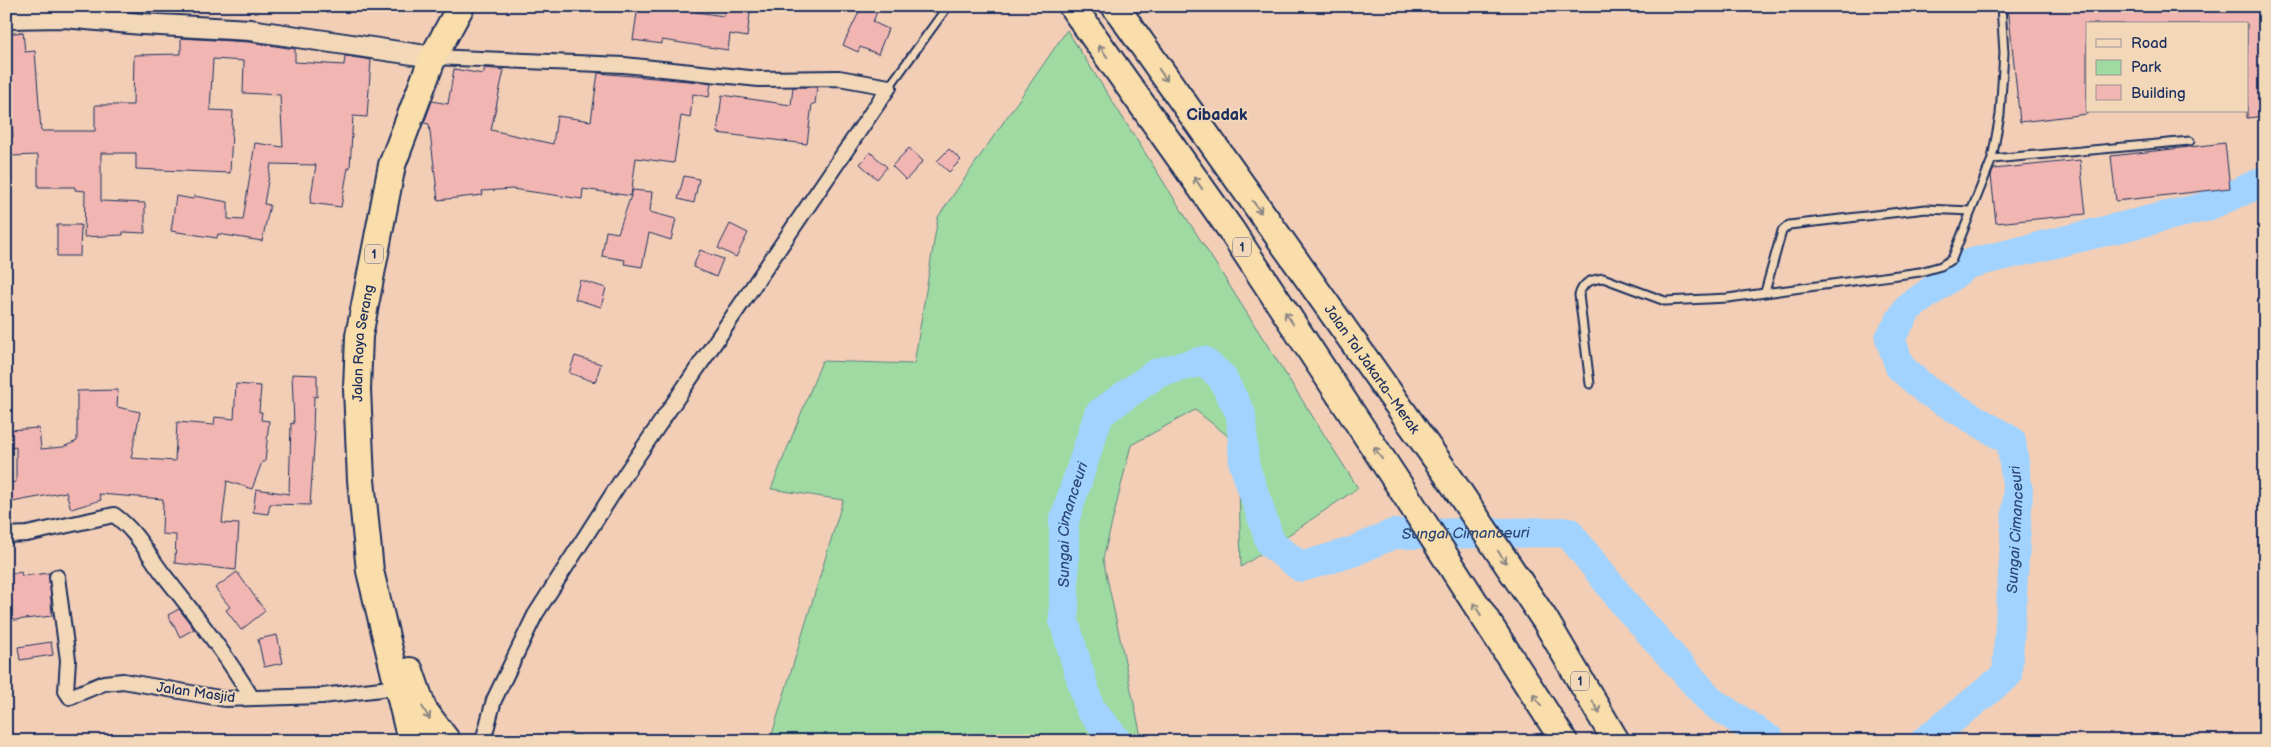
<svg xmlns="http://www.w3.org/2000/svg" width="2271" height="747" viewBox="0 0 2271 747" font-family="'Balsamiq Sans',sans-serif">
<style>
.green{fill:#9edaa1;stroke:#5c8480}
.lines{fill:none;stroke-linecap:round;stroke-linejoin:round}
.river{stroke:#a1d3fe;stroke-width:30}
.building{fill:#f1b6b2;stroke:#1b2f5e}
.lane-casing{stroke:#1b2f5e;stroke-width:11}
.street-casing{stroke:#1b2f5e;stroke-width:18}
.secondary-casing{stroke:#1b2f5e;stroke-width:24}
.highway-casing{stroke:#1b2f5e;stroke-width:30}
.lane{stroke:#f2d8b9;stroke-width:7}
.street{stroke:#f2d8b9;stroke-width:14}
.secondary{stroke:#f2d8b9;stroke-width:20}
.highway{stroke:#f9ddab;stroke-width:26}
.oneway{stroke:#8a8684}
.labels{text-anchor:middle;stroke-width:4;stroke-linejoin:round;paint-order:stroke}
.shield{fill:#f2d8b9;stroke:#5c6279;stroke-width:1}
.shield-label{font-size:12px;font-weight:bold;fill:#1b2f5e}
.street-label{font-size:14px;fill:#1b2f5e;stroke:#f2d8b9}
.water-label{font-size:15px;font-style:italic;fill:#2f4876;stroke:#f2d8b9}
.quarter-label{font-size:16px;font-weight:bold;fill:#1b2f5e;stroke:#f2d8b9}
</style>
<rect width="100%" height="100%" fill="#f2ceb7"/>
<filter id="ink" filterUnits="userSpaceOnUse"><feTurbulence type="fractalNoise" baseFrequency=".02" numOctaves="2"/><feDisplacementMap in="SourceGraphic" scale="10" xChannelSelector="R" yChannelSelector="G"/><feConvolveMatrix kernelMatrix="1 2 1 2 8 2 1 2 1" color-interpolation-filters="sRGB"/></filter>
<g filter="url(#ink)">
<g class="green">
<path d="M 1067,30 L 1358,488 L 1241,567 L 1238,444 L 1195,410 L 1131,445 L 1103,559 L 1142,741 L 770,741 L 843,500 L 771,489 L 822,361 L 914,364 L 938,217 Z"/>
<path d="M 569,733 L 597,741 L 570,741 Z"/>
</g>
<g class="lines">
<g class="river">
<path id="s1" d="M 1117,741 L 1090,709 L 1064,621 L 1064,521 L 1099,414 L 1157,373 L 1203,361 L 1221,376 L 1241,414 L 1244,464 L 1271,544 L 1301,567 L 1352,552 L 1393,534 L 1568,532 L 1625,604 L 1712,702 L 1771,741"/>
<path id="s2" d="M 1925,741 L 2007,675 L 2018,492 L 2011,441 L 1927,391 L 1900,367 L 1890,338 L 1908,308 L 1968,264 L 2205,207 L 2265,181"/>
</g>
</g>
<g class="building">
<path d="M 638,6 L 697,6 L 696,12 L 724,16 L 727,6 L 751,6 L 747,37 L 730,34 L 728,50 L 662,40 L 662,44 L 633,40 Z"/>
<path d="M 862,6 L 879,6 L 873,22 L 888,29 L 878,54 L 860,47 L 858,52 L 843,45 Z"/>
<path d="M 2008,6 L 2265,6 L 2265,116 L 2247,118 L 2247,24 L 2087,24 L 2087,114 L 2020,122 Z"/>
<path d="M 23,32 L 25,52 L 35,51 L 41,131 L 95,131 L 95,105 L 133,105 L 134,55 L 181,54 L 181,38 L 249,42 L 295,49 L 295,62 L 344,65 L 345,56 L 371,60 L 367,117 L 353,116 L 350,168 L 348,168 L 341,207 L 310,203 L 316,165 L 271,164 L 264,204 L 270,205 L 262,241 L 218,234 L 217,238 L 171,231 L 176,196 L 193,199 L 194,196 L 228,202 L 228,219 L 243,220 L 255,143 L 283,147 L 280,95 L 243,93 L 244,61 L 213,59 L 210,110 L 233,111 L 230,173 L 136,169 L 136,153 L 101,153 L 101,201 L 145,203 L 145,233 L 123,232 L 123,235 L 84,237 L 85,191 L 75,190 L 75,187 L 38,187 L 38,155 L 10,156 L 9,137 L 13,137 L 6,64 L 6,34 Z"/>
<path d="M 485,68 L 504,70 L 491,130 L 553,144 L 557,116 L 591,121 L 598,73 L 711,83 L 709,97 L 693,94 L 690,118 L 681,116 L 674,163 L 636,158 L 631,196 L 583,189 L 582,199 L 512,189 L 482,191 L 483,195 L 438,200 L 429,124 L 424,123 L 432,101 L 448,104 L 454,69 L 483,74 Z"/>
<path d="M 793,87 L 817,87 L 815,104 L 812,104 L 807,144 L 717,133 L 722,95 L 791,105 Z"/>
<path d="M 2225,143 L 2230,188 L 2116,201 L 2111,156 Z"/>
<path d="M 909,148 L 923,161 L 906,180 L 892,166 Z"/>
<path d="M 949,149 L 961,160 L 949,172 L 937,161 Z"/>
<path d="M 870,152 L 887,167 L 877,179 L 860,164 Z"/>
<path d="M 2080,160 L 2086,214 L 1996,223 L 1991,175 L 1994,169 Z"/>
<path d="M 684,176 L 699,179 L 694,203 L 678,199 Z"/>
<path d="M 633,190 L 652,192 L 650,212 L 676,219 L 671,240 L 649,233 L 642,267 L 624,264 L 625,260 L 602,256 L 606,231 L 618,233 Z"/>
<path d="M 730,224 L 748,233 L 736,257 L 718,248 Z"/>
<path d="M 57,225 L 81,225 L 80,256 L 57,256 Z"/>
<path d="M 700,250 L 723,259 L 716,277 L 693,267 Z"/>
<path d="M 580,280 L 606,288 L 601,307 L 575,299 Z"/>
<path d="M 575,356 L 601,364 L 595,382 L 569,373 Z"/>
<path d="M 292,374 L 317,375 L 317,397 L 314,396 L 313,432 L 315,432 L 310,505 L 270,504 L 268,514 L 253,512 L 256,489 L 289,494 L 291,423 L 294,424 Z"/>
<path d="M 236,384 L 261,386 L 259,412 L 262,412 L 261,420 L 269,421 L 265,462 L 262,462 L 252,489 L 227,481 L 222,523 L 239,524 L 236,570 L 175,563 L 176,535 L 162,534 L 163,499 L 99,494 L 101,500 L 71,509 L 66,492 L 12,502 L 9,483 L 16,482 L 16,447 L 10,448 L 9,430 L 39,428 L 41,449 L 63,447 L 77,441 L 77,391 L 118,390 L 117,407 L 140,412 L 131,458 L 175,461 L 177,422 L 214,425 L 215,417 L 234,419 Z"/>
<path d="M 21,572 L 22,576 L 49,573 L 52,616 L 6,621 L 6,575 Z"/>
<path d="M 237,572 L 265,611 L 241,630 L 226,610 L 230,607 L 215,588 Z"/>
<path d="M 179,609 L 194,629 L 180,637 L 168,615 Z"/>
<path d="M 277,635 L 283,663 L 264,667 L 258,639 Z"/>
<path d="M 51,642 L 53,655 L 20,660 L 18,647 Z"/>
</g>
<g class="lines">
<defs>
<g id="lane">
<path d="M 889,87 L 948,6"/>
<path d="M 1992,159 L 2190,141"/>
<path d="M 1765,292 L 1782,231 L 1789,225 L 1926,209 L 1971,211"/>
<path d="M 1590,384 L 1579,295 C 1583,282 1590,280 1603,278 L 1665,301 L 1728,298 L 1920,272 L 1941,266 L 1952,259 L 1992,159 L 2000,115 L 2004,53 L 2001,6"/>
</g>
<g id="street">
<path d="M 433,57 L 624,65 L 759,79 L 839,78 L 889,87 L 626,473 L 535,615 L 494,700 L 483,741"/>
<path d="M 6,535 L 27,534 L 114,515 C 138,532 149,557 167,579 C 198,618 227,656 252,698"/>
<path d="M 57,577 L 68,660 L 66,691 L 70,697 L 104,683 L 123,681 L 225,699 L 322,696 L 398,687"/>
</g>
<path id="secondary" d="M 6,18 L 64,17 L 142,24 L 250,30 L 433,57"/>
<g id="highway">
<path d="M 1072,6 L 1231,230 L 1405,494 L 1564,741"/>
<path id="s3" d="M 1115,6 L 1446,473 L 1545,620 L 1616,741"/>
<path d="M 410,671 L 423,709 L 447,741"/>
<path id="s4" d="M 415,741 L 408,728 L 370,571 L 361,480 L 357,389 L 359,336 L 392,165 L 433,57 L 461,6"/>
</g>
</defs>
<use href="#lane" class="lane-casing"/>
<use href="#street" class="street-casing"/>
<use href="#secondary" class="secondary-casing"/>
<use href="#highway" class="highway-casing"/>
<use href="#lane" class="lane"/>
<use href="#street" class="street"/>
<use href="#secondary" class="secondary"/>
<use href="#highway" class="highway"/>
</g>
<defs><path id="oneway-shaft" d="M-6 0H5M1.5-3L5.5 0L1.5 3" fill="none" stroke-width="1.6" stroke-linecap="round" stroke-linejoin="round" transform="scale(1.25)"/></defs>
<g class="oneway">
<use href="#oneway-shaft" transform="translate(1103 51) rotate(-125)"/>
<use href="#oneway-shaft" transform="translate(1163 75) rotate(55)"/>
<use href="#oneway-shaft" transform="translate(1198 183) rotate(-125)"/>
<use href="#oneway-shaft" transform="translate(1257 207) rotate(55)"/>
<use href="#oneway-shaft" transform="translate(1289 318) rotate(-123)"/>
<use href="#oneway-shaft" transform="translate(1378 453) rotate(-123)"/>
<use href="#oneway-shaft" transform="translate(1502 557) rotate(56)"/>
<use href="#oneway-shaft" transform="translate(1477 609) rotate(-122)"/>
<use href="#oneway-shaft" transform="translate(1537 700) rotate(-124)"/>
<use href="#oneway-shaft" transform="translate(1596 707) rotate(59)"/>
<use href="#oneway-shaft" transform="translate(426 713) rotate(59)"/>
</g>
</g>
<g class="labels">
<g class="shield">
<rect x="1233" y="237.5" width="18" height="19" rx="4"/>
<rect x="365" y="244.5" width="18" height="19" rx="4"/>
<rect x="1571" y="671.5" width="18" height="19" rx="4"/>
</g>
<g class="shield-label">
<text x="1242" y="251">1</text>
<text x="374" y="258">1</text>
<text x="1580" y="685">1</text>
</g>
<g class="street-label">
<text dy="5" stroke="none"><textPath href="#s4" startOffset="405">Jalan Raya Serang</textPath></text>
<text dy="5" stroke="none"><textPath href="#s3" startOffset="445">Jalan Tol Jakarta–Merak</textPath></text>
<text transform="translate(196 692) rotate(8)" y="5">Jalan Masjid</text>
</g>
<g class="water-label">
<text dy="5" stroke="none"><textPath href="#s1" startOffset="231">Sungai Cimanceuri</textPath></text>
<text dy="5" stroke="none"><textPath href="#s2" startOffset="251">Sungai Cimanceuri</textPath></text>
<text dy="5" stroke="none"><textPath href="#s1" startOffset="874">Sungai Cimanceuri</textPath></text>
</g>
<g class="quarter-label">
<text x="1217" y="120">Cibadak</text>
</g>
</g>
<rect width="2271" height="747" fill="none" stroke="#f2d8b9" stroke-width="25"/>
<rect x="12" y="12" width="2246" height="722" fill="none" stroke="#1b2f5e" stroke-width="2" filter="url(#ink)"/>
<rect x="2086" y="22" width="162" height="90" fill="#f2d8b9" stroke="#9c9495"/>
<rect x="2096" y="39" width="25" height="8" fill="#f2d8b9" stroke="#9c9495"/>
<text x="2131" y="48" font-size="15" fill="#1b2f5e">Road</text>
<rect x="2096" y="60" width="25" height="15" fill="#9edaa1" stroke="#9c9495"/>
<text x="2131" y="72" font-size="15" fill="#1b2f5e">Park</text>
<rect x="2096" y="85" width="25" height="15" fill="#f1b6b2" stroke="#9c9495"/>
<text x="2131" y="98" font-size="15" fill="#1b2f5e">Building</text>
</svg>
